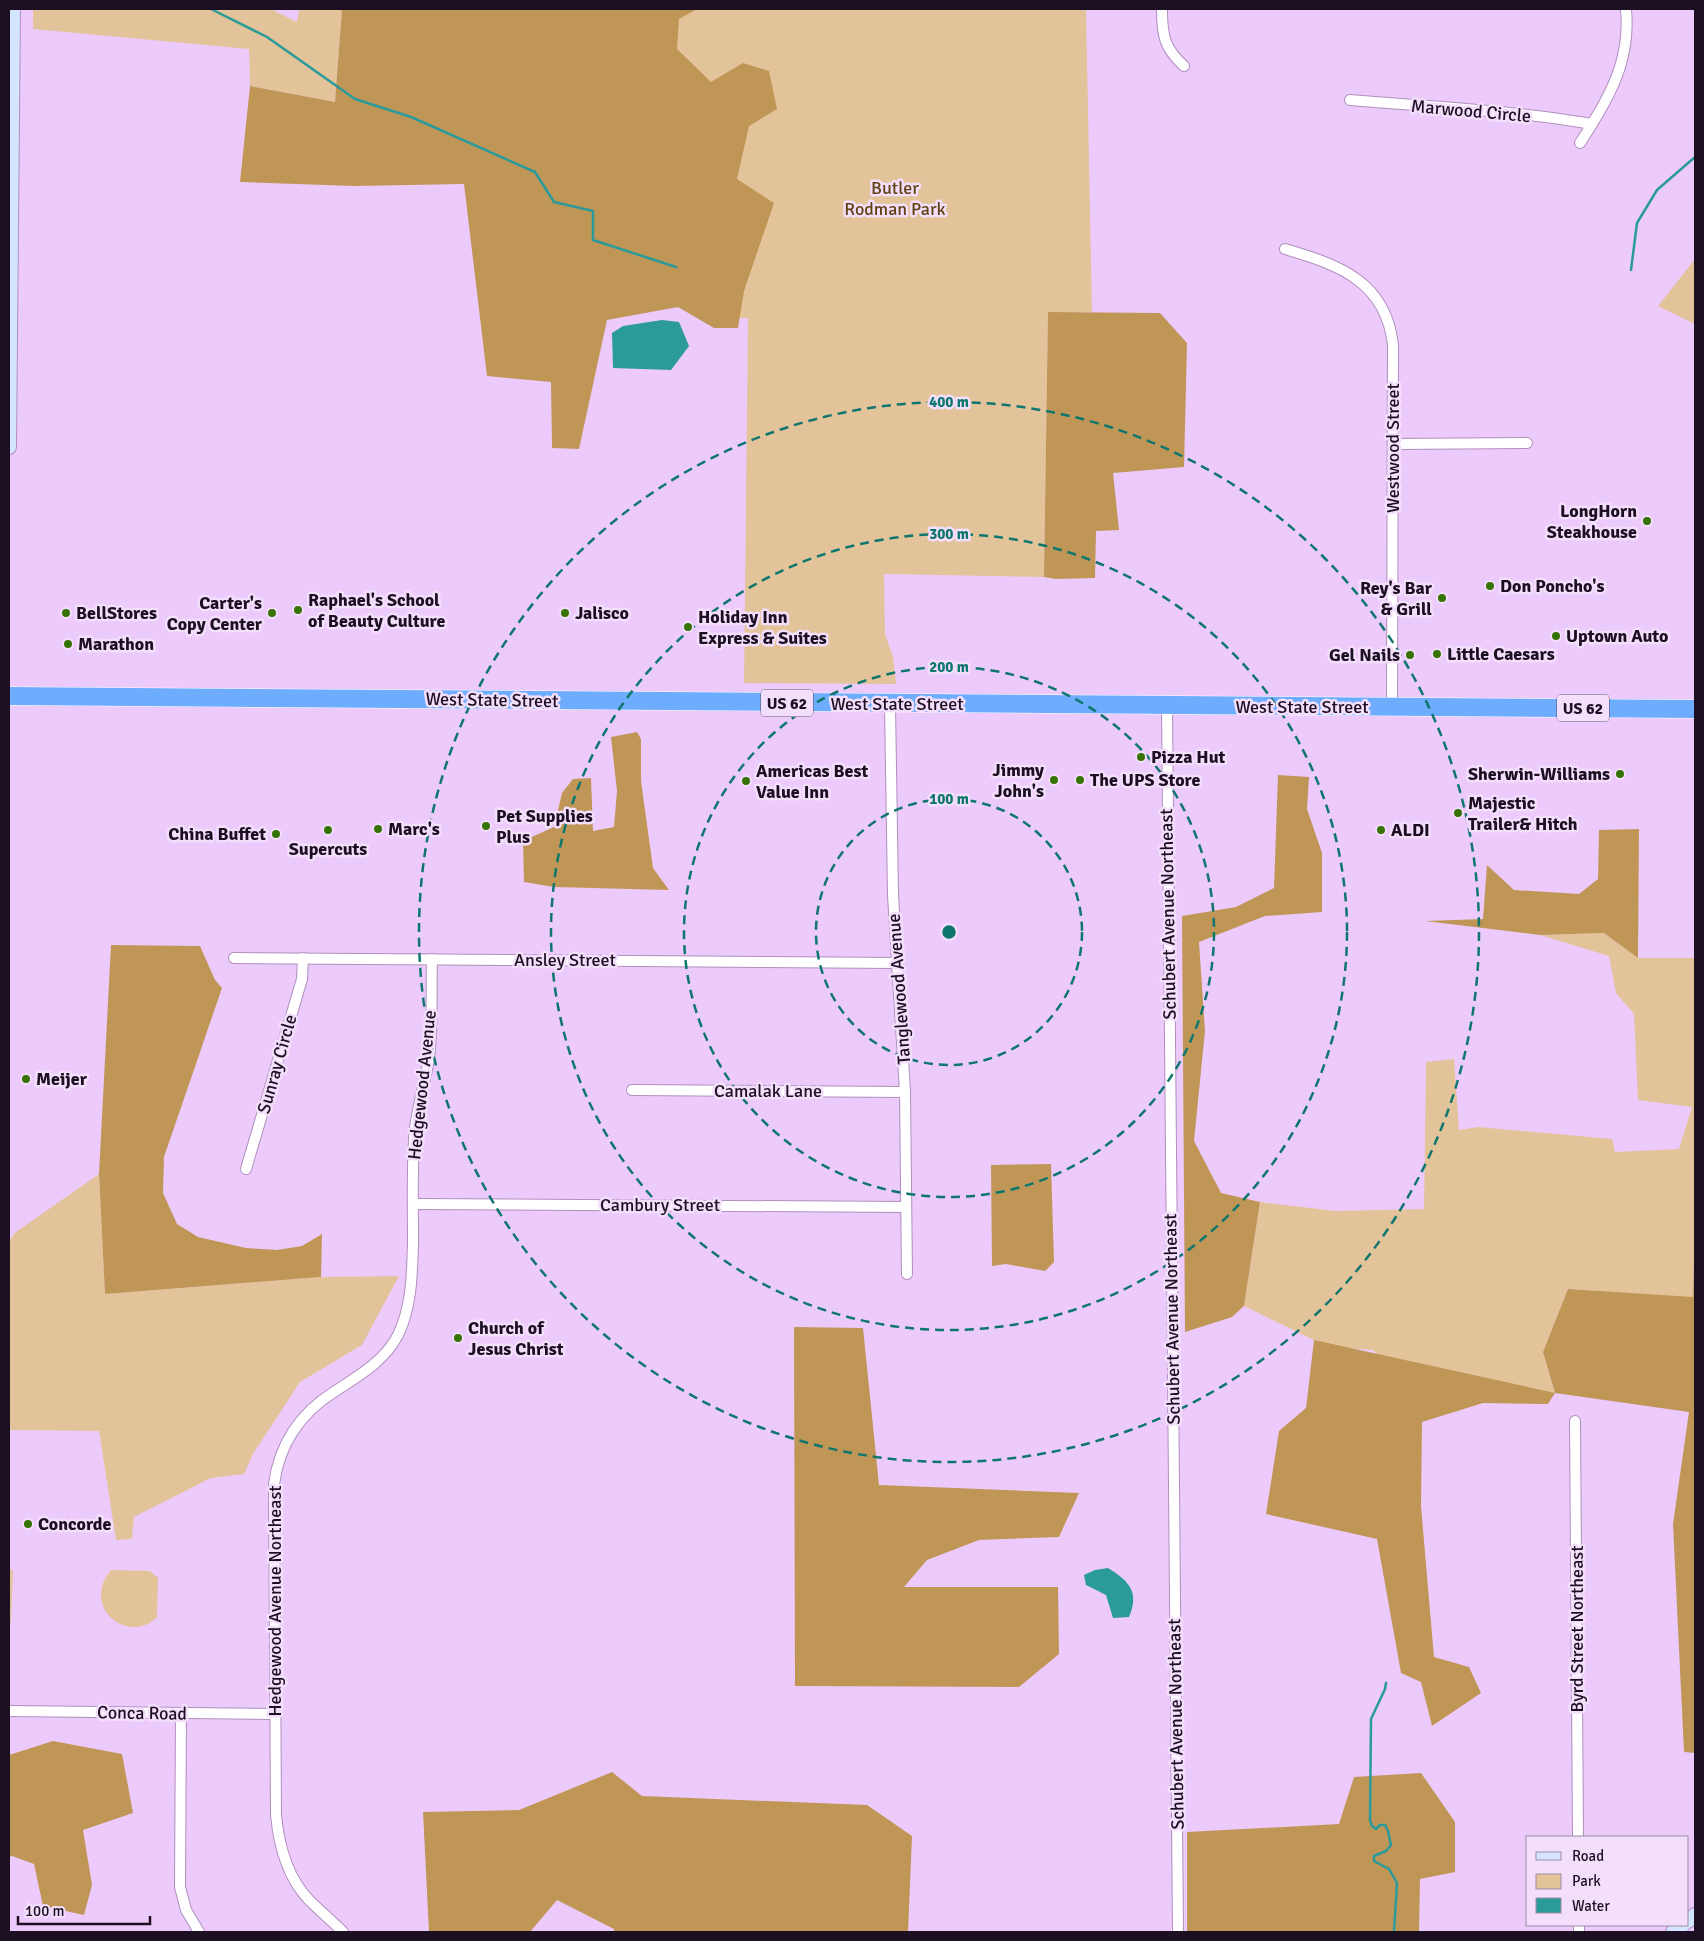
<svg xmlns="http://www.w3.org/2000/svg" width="1704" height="1941" viewBox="0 0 1704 1941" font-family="Signika,sans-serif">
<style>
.green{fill:#e3c49a}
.forest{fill:#c09657}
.water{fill:#2b9a9b}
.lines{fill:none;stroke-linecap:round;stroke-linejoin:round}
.stream{stroke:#2b9a9b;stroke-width:2.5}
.street-casing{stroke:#b08fbe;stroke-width:12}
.secondary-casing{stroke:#b08fbe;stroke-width:16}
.highway-casing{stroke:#fff;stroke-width:19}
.street{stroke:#fff;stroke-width:10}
.secondary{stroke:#d4e6ff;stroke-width:14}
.highway{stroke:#6eacfe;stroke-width:18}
.ring{fill:none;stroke:#0f766e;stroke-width:2.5;stroke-dasharray:9 6}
.poi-dot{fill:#377204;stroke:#f3defc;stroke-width:2}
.labels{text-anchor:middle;stroke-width:5;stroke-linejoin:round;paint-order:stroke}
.shield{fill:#f3defc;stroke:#5c4d63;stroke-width:1}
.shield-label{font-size:16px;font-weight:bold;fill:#1c0f21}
.street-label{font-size:18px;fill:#1c0f21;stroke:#f3defc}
.park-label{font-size:18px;fill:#604210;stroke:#f3defc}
.poi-label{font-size:18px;font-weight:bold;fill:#1c0f21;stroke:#f3defc;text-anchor:start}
.centre{fill:#0f766e;stroke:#f3defc;stroke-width:2.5}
.ring-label{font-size:15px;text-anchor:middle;font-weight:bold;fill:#0f766e;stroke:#f3defc;stroke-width:5;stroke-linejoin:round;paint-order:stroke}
</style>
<rect width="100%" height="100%" fill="#edcafc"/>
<g class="green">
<path d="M 33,9 L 271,9 L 297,22 L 299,9 L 342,9 L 335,102 L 250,86 L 249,49 L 33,29 Z"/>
<path d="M 489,9 L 1086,9 L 1092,312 L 1048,313 L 1044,577 L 884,574 L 885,634 L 893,657 L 896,684 L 744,683 L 748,318 L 703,318 Z"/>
<path d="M 1695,259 L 1695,324 L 1658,306 Z"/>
<path d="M 1604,933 L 1638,958 L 1695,958 L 1695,1219 L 1693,1298 L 1568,1289 L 1543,1352 L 1555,1393 L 1415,1390 L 1373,1350 L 1328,1347 L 1244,1306 L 1260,1202 L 1336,1211 L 1424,1209 L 1426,1062 L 1454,1059 L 1459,1130 L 1478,1127 L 1612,1139 L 1615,1152 L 1679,1149 L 1692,1107 L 1638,1100 L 1634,1014 L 1616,993 L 1609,956 L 1540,935 Z"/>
<path d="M 99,1174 L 105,1294 L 321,1277 L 399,1276 L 362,1345 L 300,1382 L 253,1454 L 244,1474 L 211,1478 L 134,1517 L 132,1539 L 116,1540 L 99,1431 L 9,1430 L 9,1241 L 16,1232 Z"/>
<path d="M 9,1568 L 13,1571 L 11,1623 L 9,1624 Z"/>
<path d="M 111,1570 L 150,1571 L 158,1578 L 157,1617 C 128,1646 80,1607 111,1570 Z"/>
</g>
<g class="forest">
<path d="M 342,9 L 697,9 L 679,19 L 677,49 L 711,82 L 743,63 L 769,71 L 777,109 L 749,126 L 737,179 L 774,203 L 744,291 L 738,328 L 714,328 L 678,307 L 607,320 L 579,449 L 552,448 L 551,382 L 487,376 L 464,184 L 354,186 L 240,182 L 250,86 L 335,102 Z"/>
<path d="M 1048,312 L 1160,313 L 1187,343 L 1184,467 L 1113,473 L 1119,530 L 1096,531 L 1095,578 L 1056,579 L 1044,577 Z"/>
<path d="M 637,732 L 641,739 L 641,781 L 653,868 L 669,890 L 554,887 L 524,882 L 523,841 L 554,827 L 562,793 L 573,779 L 591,778 L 593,831 L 614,827 L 617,791 L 611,737 Z"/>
<path d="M 1278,775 L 1309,777 L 1307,809 L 1322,853 L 1322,912 L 1265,916 L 1199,942 L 1205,1031 L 1194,1141 L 1221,1193 L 1260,1202 L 1244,1306 L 1232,1317 L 1185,1332 L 1182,916 L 1236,907 L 1274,888 Z"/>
<path d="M 1639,829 L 1638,958 L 1604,933 L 1540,935 L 1425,921 L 1483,919 L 1487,865 L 1514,890 L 1579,894 L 1598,879 L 1599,830 Z"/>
<path d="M 111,945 L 200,946 L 215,980 L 222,988 L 164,1157 L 163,1193 L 177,1224 L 198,1237 L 246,1248 L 277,1250 L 302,1246 L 322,1234 L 321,1277 L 105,1294 L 99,1174 Z"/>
<path d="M 1051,1164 L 1054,1262 L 1045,1271 L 1006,1264 L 992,1266 L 991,1165 Z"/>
<path d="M 1695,1219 L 1695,1753 L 1684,1752 L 1673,1524 L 1689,1412 L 1555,1393 L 1548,1404 L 1483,1403 L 1422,1422 L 1421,1506 L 1434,1657 L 1469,1667 L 1481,1693 L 1432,1726 L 1421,1682 L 1401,1673 L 1377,1539 L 1266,1514 L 1279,1431 L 1306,1408 L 1314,1340 L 1555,1393 L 1543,1352 L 1568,1289 L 1693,1297 Z"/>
<path d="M 794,1327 L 863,1328 L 879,1485 L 1079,1493 L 1059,1537 L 979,1540 L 927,1560 L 904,1587 L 1058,1587 L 1059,1654 L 1019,1687 L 795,1686 Z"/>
<path d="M 53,1741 L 122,1754 L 133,1813 L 83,1830 L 92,1885 L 84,1915 L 43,1906 L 34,1864 L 12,1856 L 9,1857 L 9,1755 Z"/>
<path d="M 612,1772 L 642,1796 L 867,1805 L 912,1836 L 908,1932 L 614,1932 L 614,1929 L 557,1900 L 530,1932 L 429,1932 L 423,1812 L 519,1810 Z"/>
<path d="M 1421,1773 L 1455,1822 L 1455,1872 L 1420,1879 L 1419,1932 L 1187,1932 L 1187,1832 L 1339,1824 L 1354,1777 Z"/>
</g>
<g class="water">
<path d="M 662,320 L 679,322 L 689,346 L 671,370 L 613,368 L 612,333 L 623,326 Z"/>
<path d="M 1108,1568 C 1129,1581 1140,1592 1129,1617 L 1113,1618 L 1106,1595 L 1086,1585 L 1084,1575 L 1095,1570 Z"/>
</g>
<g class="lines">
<g class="stream">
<path d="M 211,9 L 267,37 L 355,99 L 411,117 L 535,172 L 554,202 L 593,211 L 593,240 L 676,267"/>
<path d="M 1631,270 L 1637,223 L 1657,190 L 1695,157"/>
<path d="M 1386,1683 L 1385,1689 L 1371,1719 L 1370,1820 L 1372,1826 L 1376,1829 L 1380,1825 L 1385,1825 L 1388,1831 L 1391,1845 L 1386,1851 L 1374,1856 L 1374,1861 L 1389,1869 L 1397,1883 L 1394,1932"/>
</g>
<defs>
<g id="street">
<path d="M 1162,9 C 1162,35 1164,48 1184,66"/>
<path d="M 1350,100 C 1431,107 1512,110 1592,124"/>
<path d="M 1580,143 C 1608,99 1631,63 1626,9"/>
<path d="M 1285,249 C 1340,265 1386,282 1393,345 L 1392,708"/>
<path d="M 1394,444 L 1527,443"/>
<path d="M 890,704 L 893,895 L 905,1092 L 907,1274"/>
<path d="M 1167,706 L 1178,1932"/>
<path d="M 234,958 L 896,963"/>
<path d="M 632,1090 L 905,1092"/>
<path d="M 246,1169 L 302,979 L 303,958"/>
<path d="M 413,1204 L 906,1207"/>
<path d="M 1575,1421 L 1578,1837"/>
<path d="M 9,1711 L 275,1714"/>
<path d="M 181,1713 L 180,1887 L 186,1910 L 199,1932"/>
<path d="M 1579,1925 L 1579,1932"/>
<path d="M 343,1932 C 332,1921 320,1911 309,1900 C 287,1877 279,1847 276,1815 L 274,1484 C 279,1445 300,1413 334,1392 C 358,1376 384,1362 398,1335 C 412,1306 412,1274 413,1242 C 413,1208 412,1174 414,1140 C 415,1112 425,1085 429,1058 C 433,1026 431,992 432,959"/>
</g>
<g id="secondary">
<path d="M 9,447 L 13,9"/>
<path d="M 1688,1921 L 1695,1915"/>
<path d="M 1673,1932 L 1683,1925"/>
</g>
<path id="highway" d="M 9,696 L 1695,709"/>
</defs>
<use href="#street" class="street-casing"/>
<use href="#secondary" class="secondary-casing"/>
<use href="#highway" class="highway-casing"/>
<use href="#street" class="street"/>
<use href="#secondary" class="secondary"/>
<use href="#highway" class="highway"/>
</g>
<g class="ring">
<circle cx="949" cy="932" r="133"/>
<circle cx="949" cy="932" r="265"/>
<circle cx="949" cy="932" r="398"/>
<circle cx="949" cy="932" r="530"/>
</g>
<g class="poi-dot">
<circle cx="1647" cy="521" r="5"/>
<circle cx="1490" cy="586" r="5"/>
<circle cx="1442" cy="598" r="5"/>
<circle cx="298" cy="610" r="5"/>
<circle cx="66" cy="613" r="5"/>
<circle cx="272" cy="613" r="5"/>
<circle cx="565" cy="613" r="5"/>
<circle cx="688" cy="627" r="5"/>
<circle cx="1556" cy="636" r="5"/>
<circle cx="68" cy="644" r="5"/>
<circle cx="1437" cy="654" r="5"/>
<circle cx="1410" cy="655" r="5"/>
<circle cx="1141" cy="757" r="5"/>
<circle cx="1620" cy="774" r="5"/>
<circle cx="1054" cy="780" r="5"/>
<circle cx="1080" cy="780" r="5"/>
<circle cx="746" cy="781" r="5"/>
<circle cx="1458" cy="813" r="5"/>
<circle cx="486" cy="826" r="5"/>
<circle cx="378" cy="829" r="5"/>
<circle cx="328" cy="830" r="5"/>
<circle cx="1381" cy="830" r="5"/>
<circle cx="276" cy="834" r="5"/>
<circle cx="26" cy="1079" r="5"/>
<circle cx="458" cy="1338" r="5"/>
<circle cx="28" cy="1524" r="5"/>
</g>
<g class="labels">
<g class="shield">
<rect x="761" y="689.5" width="52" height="27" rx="4"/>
<rect x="1557" y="694.5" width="52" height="27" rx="4"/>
</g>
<g class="shield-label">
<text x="787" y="709">US 62</text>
<text x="1583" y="714">US 62</text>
</g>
<g class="street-label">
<text transform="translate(1471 111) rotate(5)" y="6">Marwood Circle</text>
<text transform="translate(1393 448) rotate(-90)" y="6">Westwood Street</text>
<text transform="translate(492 700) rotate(1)" y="6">West State Street</text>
<text x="897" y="710">West State Street</text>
<text x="1302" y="713">West State Street</text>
<text transform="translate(1168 914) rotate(-91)" y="6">Schubert Avenue Northeast</text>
<text x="565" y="966">Ansley Street</text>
<text transform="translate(899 989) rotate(-94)" y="6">Tanglewood Avenue</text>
<text transform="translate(277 1064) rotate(-74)" y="6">Sunray Circle</text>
<text transform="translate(422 1085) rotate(-84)" y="6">Hedgewood Avenue</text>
<text x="768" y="1097">Camalak Lane</text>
<text x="660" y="1211">Cambury Street</text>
<text transform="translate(1172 1319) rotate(-91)" y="6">Schubert Avenue Northeast</text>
<text transform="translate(275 1601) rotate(-90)" y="6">Hedgewood Avenue Northeast</text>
<text transform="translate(1577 1629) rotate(-90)" y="6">Byrd Street Northeast</text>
<text transform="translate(142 1713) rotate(1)" y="6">Conca Road</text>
<text transform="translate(1176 1724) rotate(-91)" y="6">Schubert Avenue Northeast</text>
</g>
<g class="park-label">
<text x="895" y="194">Butler<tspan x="895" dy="21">Rodman Park</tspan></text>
</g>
<g class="poi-label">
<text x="1637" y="517" text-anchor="end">LongHorn<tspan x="1637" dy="21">Steakhouse</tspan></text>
<text x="1500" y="592">Don Poncho's</text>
<text x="1432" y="594" text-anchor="end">Rey's Bar<tspan x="1432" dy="21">&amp; Grill</tspan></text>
<text x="308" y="606">Raphael's School<tspan x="308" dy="21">of Beauty Culture</tspan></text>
<text x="262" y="609" text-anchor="end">Carter's<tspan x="262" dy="21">Copy Center</tspan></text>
<text x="76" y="619">BellStores</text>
<text x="575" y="619">Jalisco</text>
<text x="698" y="623">Holiday Inn<tspan x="698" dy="21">Express &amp; Suites</tspan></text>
<text x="1566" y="642">Uptown Auto</text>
<text x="78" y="650">Marathon</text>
<text x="1447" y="660">Little Caesars</text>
<text x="1400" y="661" text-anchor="end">Gel Nails</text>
<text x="1151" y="763">Pizza Hut</text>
<text x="1044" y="776" text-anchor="end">Jimmy<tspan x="1044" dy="21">John's</tspan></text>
<text x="756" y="777">Americas Best<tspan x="756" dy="21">Value Inn</tspan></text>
<text x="1610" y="780" text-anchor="end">Sherwin-Williams</text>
<text x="1090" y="786">The UPS Store</text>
<text x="1468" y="809">Majestic<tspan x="1468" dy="21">Trailer&amp; Hitch</tspan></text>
<text x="496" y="822">Pet Supplies<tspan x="496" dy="21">Plus</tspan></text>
<text x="388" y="835">Marc's</text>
<text x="1391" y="836">ALDI</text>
<text x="266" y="840" text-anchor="end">China Buffet</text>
<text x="328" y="855" text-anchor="middle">Supercuts</text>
<text x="36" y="1085">Meijer</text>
<text x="468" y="1334">Church of<tspan x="468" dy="21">Jesus Christ</tspan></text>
<text x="38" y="1530">Concorde</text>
</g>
</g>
<circle cx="949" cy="932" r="8" class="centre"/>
<g class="ring-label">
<text x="949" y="407">400 m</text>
<text x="949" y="539">300 m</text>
<text x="949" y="672">200 m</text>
<text x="949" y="804">100 m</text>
</g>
<rect width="1704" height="1941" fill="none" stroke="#1c0f21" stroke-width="20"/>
<rect x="1526" y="1836" width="162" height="90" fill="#f3defc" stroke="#9d8ba4"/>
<rect x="1536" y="1852" width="25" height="8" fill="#d4e6ff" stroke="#9d8ba4"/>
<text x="1572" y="1861" font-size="15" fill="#1c0f21">Road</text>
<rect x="1536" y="1874" width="25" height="15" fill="#e3c49a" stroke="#9d8ba4"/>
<text x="1572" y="1886" font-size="15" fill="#1c0f21">Park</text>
<rect x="1536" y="1898" width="25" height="15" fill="#2b9a9b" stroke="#9d8ba4"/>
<text x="1572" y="1911" font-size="15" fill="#1c0f21">Water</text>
<path d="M18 1916v8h132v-8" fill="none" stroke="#1c0f21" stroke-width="2.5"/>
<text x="25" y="1916" font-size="15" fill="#1c0f21" stroke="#f3defc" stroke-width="4" paint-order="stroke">100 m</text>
</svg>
